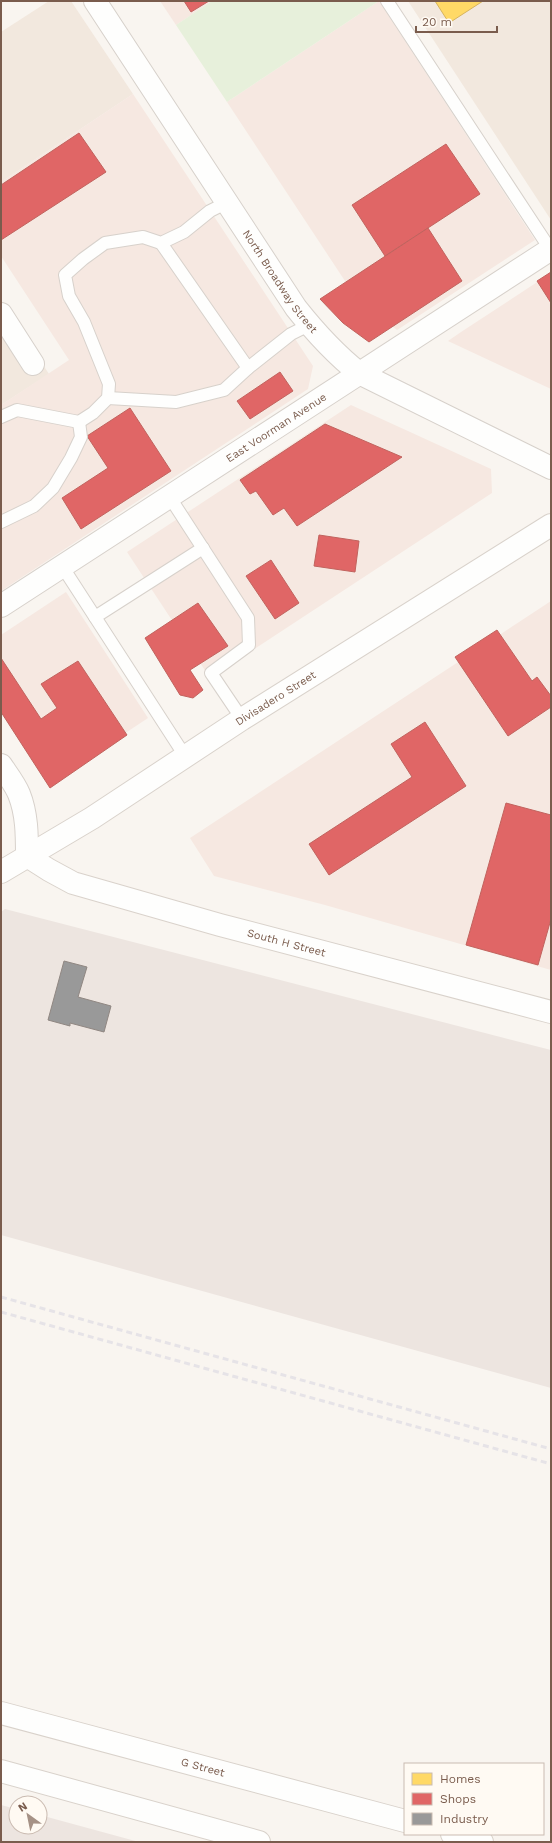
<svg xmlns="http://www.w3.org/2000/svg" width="552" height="1843" viewBox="0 0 552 1843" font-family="'Work Sans',sans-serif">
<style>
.residential{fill:#f2e8de}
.commercial{fill:#f6e8e1}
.industrial{fill:#ede5e0}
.green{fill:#e7f0db}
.homes{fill:#ffd966;stroke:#d7b45e}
.shops{fill:#e06666;stroke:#c1635e}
.industry{fill:#999;stroke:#908782}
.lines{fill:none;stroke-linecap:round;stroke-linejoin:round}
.lane-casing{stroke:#d7d1cb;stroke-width:14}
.street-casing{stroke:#d7d1cb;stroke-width:24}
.secondary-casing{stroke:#d9d2cb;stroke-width:24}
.lane{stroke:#fefefd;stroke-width:12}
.street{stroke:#fefefd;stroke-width:22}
.secondary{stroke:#fefefd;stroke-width:22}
.rail{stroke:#e6e3e7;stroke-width:3;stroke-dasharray:6 4;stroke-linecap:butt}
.labels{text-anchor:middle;stroke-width:4;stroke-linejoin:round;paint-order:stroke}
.street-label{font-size:11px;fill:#7a5c4d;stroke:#fffaf3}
</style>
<rect width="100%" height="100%" fill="#f9f5f0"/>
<g class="residential">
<path d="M 49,1 L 71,1 L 133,94 L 1,182 L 1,32 Z"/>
<path d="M 408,1 L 551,1 L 551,220 L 517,168 Z"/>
<path d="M 1,300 L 49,374 L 1,405 Z"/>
</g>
<g class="commercial">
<path d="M 160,1 L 212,1 L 176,25 Z"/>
<path d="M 379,1 L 535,240 L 397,330 L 364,305 L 345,281 L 227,102 Z"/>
<path d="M 133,94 L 313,366 L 308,389 L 1,591 L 1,405 L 69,360 L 1,256 L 1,182 Z"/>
<path d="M 551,273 L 551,389 L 448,341 L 461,332 Z"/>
<path d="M 351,405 L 491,469 L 492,493 L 210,678 L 127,552 Z"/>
<path d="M 66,592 L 148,718 L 71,769 L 1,662 L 1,635 Z"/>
<path d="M 551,601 L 551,970 L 325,905 L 214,876 L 190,838 Z"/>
</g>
<g class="industrial">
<path d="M 5,909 L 551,1050 L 551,1388 L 1,1235 L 1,912 Z"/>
<path d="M 1,1805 L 16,1809 L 16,1827 L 40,1827 L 40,1815 L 139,1842 L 1,1842 Z"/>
</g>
<path class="green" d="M 212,1 L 379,1 L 227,102 L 176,25 Z"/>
<path class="homes" d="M 435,1 L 483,1 L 449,23 Z"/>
<g class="shops">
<path d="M 184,1 L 209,1 L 191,12 Z"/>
<path d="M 79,133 L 106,172 L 1,240 L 1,185 Z"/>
<path d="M 446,144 L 480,194 L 385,256 L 352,205 Z"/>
<path d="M 428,228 L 462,281 L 369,342 L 343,323 L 320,299 Z"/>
<path d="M 551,272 L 551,303 L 537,281 Z"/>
<path d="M 280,372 L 293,391 L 250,419 L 237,401 Z"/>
<path d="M 130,408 L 171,471 L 81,529 L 62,498 L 108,468 L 87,436 Z"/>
<path d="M 325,424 L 402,457 L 297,526 L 284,508 L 273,515 L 256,491 L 250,494 L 240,480 Z"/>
<path d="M 319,535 L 359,541 L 355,572 L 314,566 Z"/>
<path d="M 271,560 L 299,603 L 275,619 L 246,576 Z"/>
<path d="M 198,603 L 228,646 L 190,670 L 203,690 L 193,698 L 180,695 L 145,638 Z"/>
<path d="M 497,630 L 532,681 L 537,677 L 551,696 L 551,707 L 508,736 L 455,657 Z"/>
<path d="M 1,658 L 41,719 L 57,708 L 41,684 L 78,661 L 127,735 L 50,788 L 1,712 Z"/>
<path d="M 425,722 L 466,786 L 329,875 L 309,844 L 412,777 L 391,744 Z"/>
<path d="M 506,803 L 551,815 L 551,919 L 538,965 L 466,945 Z"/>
</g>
<path class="industry" d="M 64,961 L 87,967 L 78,997 L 111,1006 L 104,1032 L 70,1023 L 70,1026 L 48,1020 Z"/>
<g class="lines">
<defs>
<g id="lane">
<path d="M 387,1 L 550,249"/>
<path d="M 161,243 L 248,368"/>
<path d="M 108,398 L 176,402 L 224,390 L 248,368 L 291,334 L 309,325"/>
<path d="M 1,417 L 17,410 L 79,422 L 93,413 L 108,398 L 109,384 L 84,322 L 69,296 L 65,275 L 83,259 L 105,243 L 143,237 L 161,243 L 184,232 L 210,211 L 226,203"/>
<path d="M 169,496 L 248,618 L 249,645 L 211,673 L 242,719"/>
<path d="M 1,522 L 34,506 L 53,488 L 71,458 L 81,437 L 79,422"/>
<path d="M 62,566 L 185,756"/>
<path d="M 95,617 L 203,548"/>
</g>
<g id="street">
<path id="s1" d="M 95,1 L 296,308 C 315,332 335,354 359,373 L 551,468"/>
<path d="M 1,314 L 33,364"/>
<path id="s2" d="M 1,606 L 551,249"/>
<path d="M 1,765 C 7,774 15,784 19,794 C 27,814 27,835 27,856"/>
</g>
<g id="secondary">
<path id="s3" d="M 27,856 L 49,870 L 73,883 L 220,925 L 551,1012"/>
<path id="s4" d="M 1,872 L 92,818 L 242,719 L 551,525"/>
<path id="s5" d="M 1,1713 L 405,1821"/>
<path d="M 1,1771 L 259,1842"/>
<path d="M 452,1834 L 482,1842"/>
</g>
</defs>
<use href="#lane" class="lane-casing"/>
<use href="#street" class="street-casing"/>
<use href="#secondary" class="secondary-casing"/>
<use href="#lane" class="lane"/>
<use href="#street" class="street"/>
<use href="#secondary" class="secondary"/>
<g class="rail">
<path d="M 1,1297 L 551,1449"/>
<path d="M 1,1312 L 551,1464"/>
</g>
</g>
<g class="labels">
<g class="street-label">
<text dy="4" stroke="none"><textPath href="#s1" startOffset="336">North Broadway Street</textPath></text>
<text dy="4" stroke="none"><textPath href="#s2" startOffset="328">East Voorman Avenue</textPath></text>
<text dy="4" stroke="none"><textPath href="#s4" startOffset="325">Divisadero Street</textPath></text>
<text dy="4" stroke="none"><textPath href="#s3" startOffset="275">South H Street</textPath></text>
<text dy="4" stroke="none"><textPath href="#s5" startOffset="209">G Street</textPath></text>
</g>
</g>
<rect width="552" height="1843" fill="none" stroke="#7a5c4d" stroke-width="4"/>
<rect x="404" y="1763" width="140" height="72" fill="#fffaf3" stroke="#cabbb1"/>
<rect x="412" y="1773" width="20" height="12" fill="#ffd966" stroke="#cabbb1"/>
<text x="440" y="1783" font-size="12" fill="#7a5c4d">Homes</text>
<rect x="412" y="1793" width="20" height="12" fill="#e06666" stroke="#cabbb1"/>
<text x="440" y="1803" font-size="12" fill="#7a5c4d">Shops</text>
<rect x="412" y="1813" width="20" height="12" fill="#999999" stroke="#cabbb1"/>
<text x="440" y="1823" font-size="12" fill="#7a5c4d">Industry</text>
<g transform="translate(28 1815) rotate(327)"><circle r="19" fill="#fffaf3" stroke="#cabbb1"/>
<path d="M0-3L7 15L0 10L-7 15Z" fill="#a69286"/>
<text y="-6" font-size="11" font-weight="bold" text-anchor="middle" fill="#7a5c4d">N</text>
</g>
<path d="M416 26v6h81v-6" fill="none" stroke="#7a5c4d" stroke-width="2"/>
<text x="422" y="26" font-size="12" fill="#7a5c4d" stroke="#fffaf3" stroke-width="3" paint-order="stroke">20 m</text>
</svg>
